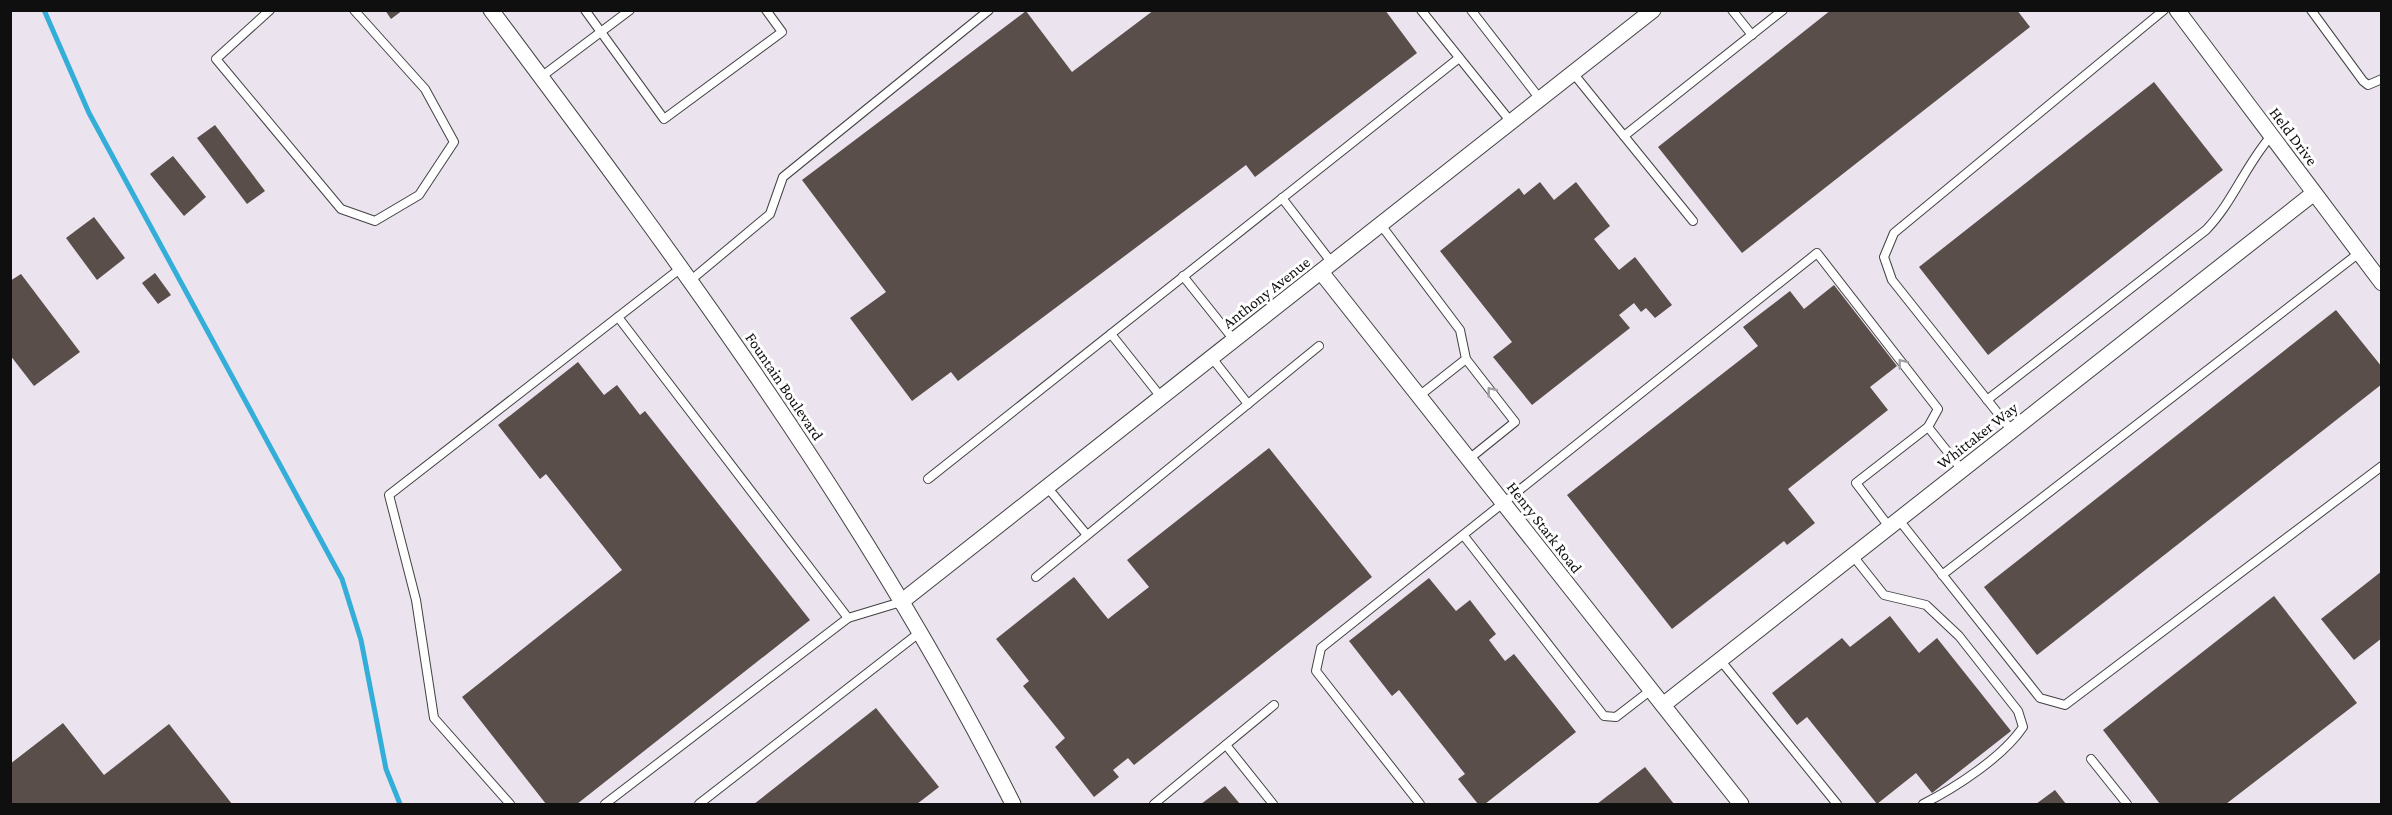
<svg xmlns="http://www.w3.org/2000/svg" width="2392" height="815" viewBox="0 0 2392 815" font-family="'Crimson Pro',serif">
<style>
.industrial{fill:#ebe3ee}
.lines{fill:none;stroke-linecap:round;stroke-linejoin:round}
.stream{stroke:#33aed8;stroke-width:5}
.building{fill:#594e4a}
.service-casing{stroke:#424242;stroke-width:10}
.minor-casing{stroke:#424242;stroke-width:17}
.service{stroke:#fff;stroke-width:8}
.minor{stroke:#fff;stroke-width:15}
.oneway{stroke:#9f9f9f}
.labels{text-anchor:middle;stroke-width:6;stroke-linejoin:round;paint-order:stroke}
.street-label{font-size:16px;fill:#0f0f0f;stroke:#fff}
</style>
<rect width="100%" height="100%" fill="#fffaf1"/>
<rect class="industrial" x="11" y="11" width="2370" height="793"/>
<g class="lines">
<path class="stream" d="M 44,10 L 89,113 L 342,579 L 361,640 L 386,769 L 400,804"/>
</g>
<g class="building">
<path d="M 385,10 L 403,10 L 391,19 Z"/>
<path d="M 1154,10 L 1385,10 L 1417,53 L 1255,177 L 1246,165 L 958,381 L 951,372 L 912,401 L 850,318 L 886,292 L 802,180 L 1026,11 L 1072,72 Z"/>
<path d="M 1831,10 L 2017,10 L 2030,27 L 1742,253 L 1658,147 Z"/>
<path d="M 2154,82 L 2223,170 L 1988,355 L 1919,267 Z"/>
<path d="M 215,125 L 265,191 L 247,204 L 197,138 Z"/>
<path d="M 173,156 L 206,197 L 184,216 L 150,174 Z"/>
<path d="M 1540,182 L 1554,200 L 1576,182 L 1610,226 L 1594,239 L 1619,270 L 1635,257 L 1672,305 L 1655,318 L 1646,308 L 1641,312 L 1634,303 L 1619,315 L 1630,328 L 1532,405 L 1493,357 L 1512,342 L 1440,251 L 1519,188 L 1524,195 Z"/>
<path d="M 94,217 L 125,258 L 97,280 L 66,238 Z"/>
<path d="M 155,273 L 171,295 L 158,304 L 142,283 Z"/>
<path d="M 21,274 L 80,352 L 34,386 L 10,355 L 10,281 Z"/>
<path d="M 1834,285 L 1897,366 L 1870,387 L 1888,410 L 1788,489 L 1815,523 L 1787,545 L 1784,541 L 1672,629 L 1567,495 L 1758,346 L 1743,327 L 1790,291 L 1804,309 Z"/>
<path d="M 2336,310 L 2382,367 L 2382,384 L 2037,655 L 1984,587 Z"/>
<path d="M 578,362 L 604,395 L 617,385 L 640,415 L 645,411 L 810,620 L 577,804 L 546,804 L 462,697 L 622,570 L 546,474 L 540,479 L 498,425 Z"/>
<path d="M 1269,448 L 1372,577 L 1134,765 L 1128,758 L 1113,770 L 1119,777 L 1094,797 L 1055,747 L 1065,738 L 1023,686 L 1029,681 L 996,639 L 1074,577 L 1108,619 L 1149,587 L 1127,560 Z"/>
<path d="M 2382,571 L 2382,638 L 2354,660 L 2321,619 Z"/>
<path d="M 1429,578 L 1456,611 L 1470,600 L 1496,634 L 1489,640 L 1505,661 L 1514,654 L 1576,732 L 1485,804 L 1478,804 L 1458,779 L 1465,774 L 1399,690 L 1392,696 L 1349,641 Z"/>
<path d="M 2274,596 L 2357,703 L 2226,804 L 2160,804 L 2103,730 Z"/>
<path d="M 1890,616 L 1919,653 L 1937,638 L 2011,731 L 1932,793 L 1916,773 L 1877,804 L 1807,717 L 1797,725 L 1772,693 L 1842,638 L 1850,647 Z"/>
<path d="M 876,708 L 939,787 L 917,804 L 754,804 Z"/>
<path d="M 63,723 L 104,775 L 169,724 L 232,804 L 10,804 L 10,764 Z"/>
<path d="M 1645,767 L 1674,804 L 1597,804 Z"/>
<path d="M 1225,786 L 1240,804 L 1201,804 Z"/>
<path d="M 2055,790 L 2066,804 L 2036,804 Z"/>
</g>
<g class="lines">
<defs>
<g id="service">
<path d="M 270,10 L 216,59 L 341,209 L 375,221 L 419,195 L 454,142 L 425,89 L 354,10"/>
<path d="M 585,10 L 664,119 L 782,32 L 766,10"/>
<path d="M 1421,10 L 1511,122"/>
<path d="M 1471,10 L 1540,99"/>
<path d="M 1732,10 L 1752,35"/>
<path d="M 2311,10 L 2363,81 L 2368,85 L 2382,79"/>
<path d="M 1573,73 L 1624,136 L 1783,10"/>
<path d="M 541,77 L 630,10"/>
<path d="M 1624,136 L 1693,221"/>
<path d="M 1282,198 L 1332,263"/>
<path d="M 1381,225 L 1460,330 L 1466,359 L 1419,396"/>
<path d="M 681,268 L 618,317 L 848,618 L 901,602"/>
<path d="M 1183,276 L 1234,340"/>
<path d="M 691,280 L 770,214 L 783,177 L 989,10"/>
<path d="M 1111,334 L 1161,397"/>
<path d="M 1212,358 L 1248,404"/>
<path d="M 1466,359 L 1515,422 L 1469,459"/>
<path d="M 1987,400 L 2206,230 C 2233,202 2245,166 2271,136"/>
<path d="M 1928,427 L 1962,470"/>
<path d="M 2012,431 L 1892,280 L 1884,257 L 1894,233 L 2164,10"/>
<path d="M 928,479 L 1459,58"/>
<path d="M 1047,487 L 1087,535"/>
<path d="M 1899,520 L 2040,698 L 2065,705 L 2382,466"/>
<path d="M 1464,536 L 1604,716 L 1616,717 L 1651,690"/>
<path d="M 1853,556 L 1884,595 L 1926,605 L 1959,636 L 2018,711 L 2023,727 C 2003,757 1955,788 1923,804"/>
<path d="M 1942,575 L 2359,253"/>
<path d="M 1036,577 L 1319,346"/>
<path d="M 1721,661 L 1837,804"/>
<path d="M 1226,745 L 1273,804"/>
<path d="M 2091,759 L 2127,804"/>
<path d="M 510,804 L 434,718 L 416,600 L 389,495 L 618,317"/>
<path d="M 605,804 L 848,618"/>
<path d="M 699,804 L 919,633"/>
<path d="M 1154,804 L 1274,705"/>
<path d="M 1420,804 L 1316,671 L 1321,648 L 1817,253 L 1938,409 L 1928,427 L 1856,483 L 1890,528"/>
</g>
<g id="minor">
<path d="M 491,10 C 681,264 871,520 1013,804"/>
<path d="M 2177,10 L 2382,283"/>
<path d="M 1321,272 L 1741,804"/>
<path d="M 901,602 L 1653,10"/>
<path d="M 1663,705 L 2314,193"/>
</g>
</defs>
<use href="#service" class="service-casing"/>
<use href="#minor" class="minor-casing"/>
<use href="#service" class="service"/>
<use href="#minor" class="minor"/>
</g>
<defs><path id="oneway-chevron" d="M-2-3.5L2.5 0L-2 3.5" fill="none" stroke-width="1.6" stroke-linecap="round" stroke-linejoin="round" transform="scale(1.5)"/></defs>
<g class="oneway">
<use href="#oneway-chevron" transform="translate(1902 363) rotate(-128)"/>
<use href="#oneway-chevron" transform="translate(1491 391) rotate(-128)"/>
</g>
<g class="labels">
<g class="street-label">
<text transform="translate(2294 136) rotate(53)" y="6">Held Drive</text>
<text transform="translate(1266 292) rotate(-38)" y="6">Anthony Avenue</text>
<text transform="translate(785 386) rotate(56)" y="6">Fountain Boulevard</text>
<text transform="translate(1977 435) rotate(-38)" y="6">Whittaker Way</text>
<text transform="translate(1545 527) rotate(52)" y="6">Henry Stark Road</text>
</g>
</g>
<rect width="2392" height="815" fill="none" stroke="#0f0f0f" stroke-width="24"/>
</svg>
